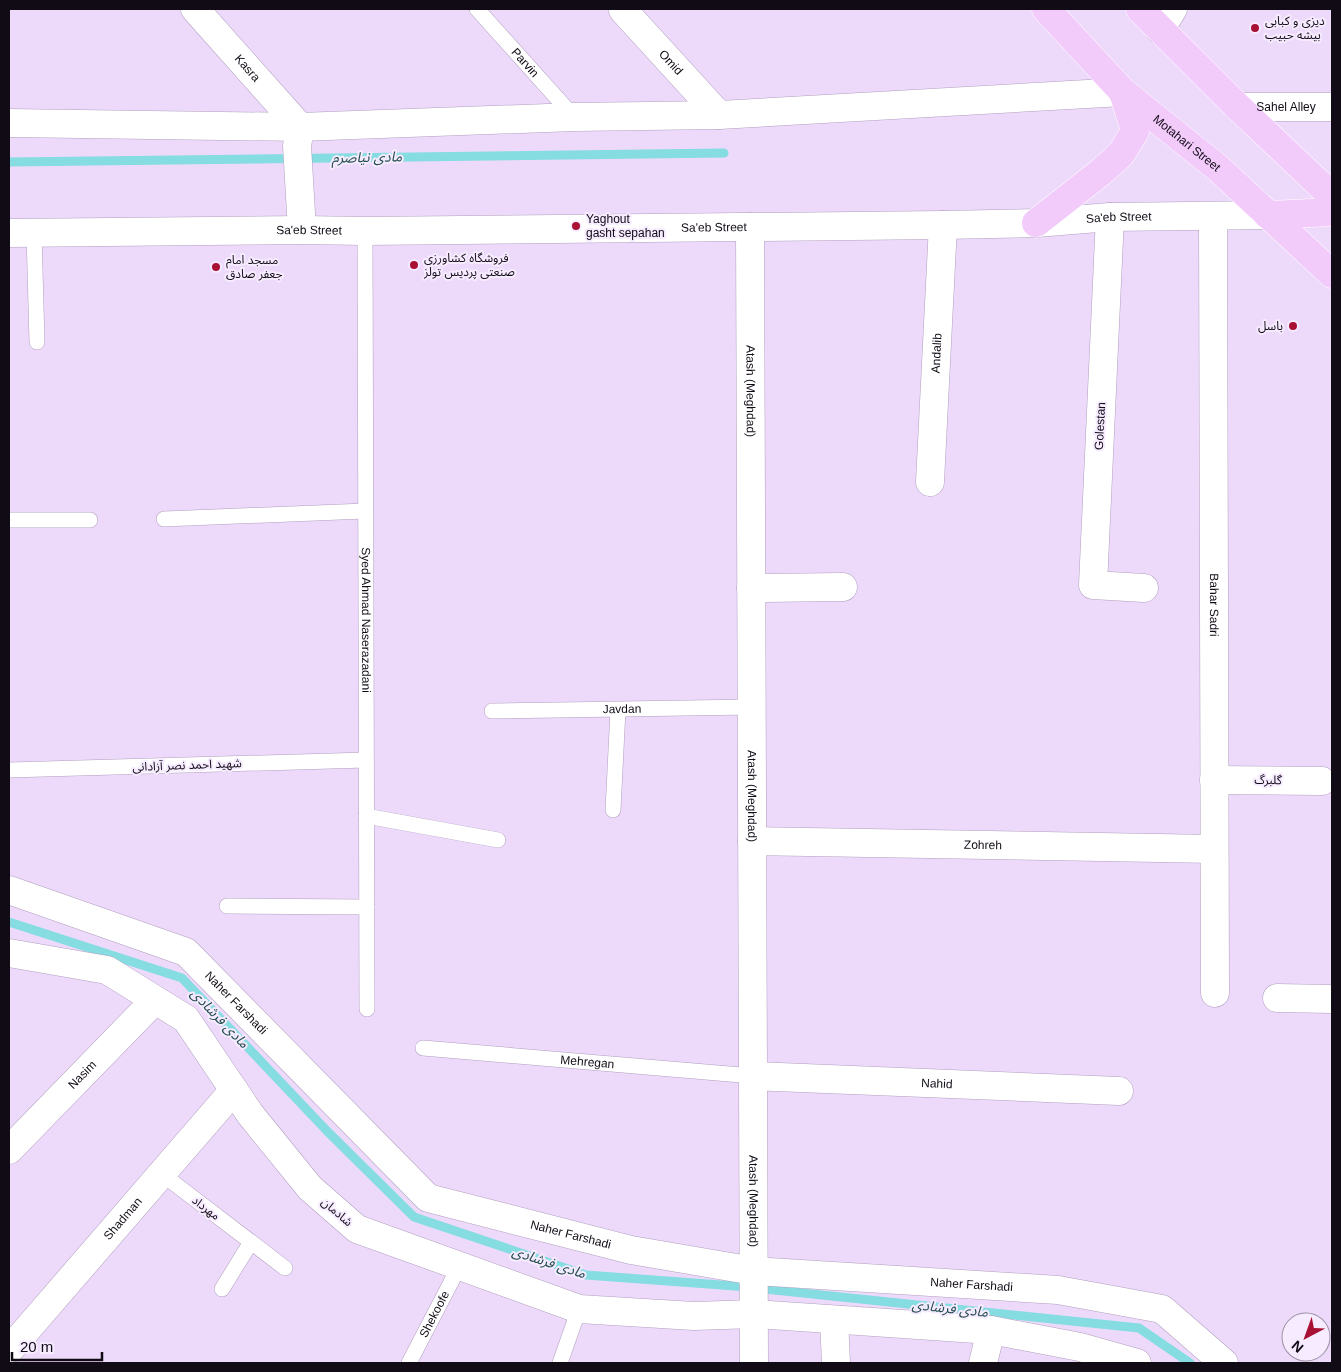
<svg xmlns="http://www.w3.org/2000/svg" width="1341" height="1372" viewBox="0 0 1341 1372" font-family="Arial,'Noto Sans Arabic',sans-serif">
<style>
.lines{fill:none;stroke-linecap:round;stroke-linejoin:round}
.stream{stroke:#85dce1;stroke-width:9}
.lane-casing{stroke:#b19fbe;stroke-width:16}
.street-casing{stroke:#b19fbe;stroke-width:29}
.secondary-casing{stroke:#b19fbe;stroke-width:29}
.primary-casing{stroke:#fff;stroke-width:29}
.lane{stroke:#fff;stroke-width:15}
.street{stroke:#fff;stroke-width:28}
.secondary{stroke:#fff;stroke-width:28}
.primary{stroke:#f2cbfb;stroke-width:28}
.poi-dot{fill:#a81034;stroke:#f6ebff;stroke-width:2}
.labels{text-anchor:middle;stroke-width:4;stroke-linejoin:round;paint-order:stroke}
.poi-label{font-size:12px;fill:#110b16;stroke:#f6ebff;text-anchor:start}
.street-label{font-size:12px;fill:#110b16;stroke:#f6ebff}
.water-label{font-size:14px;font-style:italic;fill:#254e50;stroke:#f6ebff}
</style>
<rect width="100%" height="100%" fill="#eddafb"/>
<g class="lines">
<g class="stream">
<path d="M 9,162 L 724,153"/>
<path d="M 9,922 L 182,978 L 327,1131 L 414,1217 L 586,1275 L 735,1286 L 1139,1328 L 1190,1363"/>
</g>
<defs>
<g id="lane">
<path id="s1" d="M 477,9 L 574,117"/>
<path id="s2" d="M 365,231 L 367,1009"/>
<path d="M 34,233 L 37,342"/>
<path d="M 164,519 L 365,511"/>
<path d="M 9,520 L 90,520"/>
<path id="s3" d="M 492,711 L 752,707"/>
<path d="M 9,770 L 366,760"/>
<path d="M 613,810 L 618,710"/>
<path d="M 366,816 L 498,840"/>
<path d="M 227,906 L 367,907"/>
<path id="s4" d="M 423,1048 L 753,1076"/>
<path d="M 162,1174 L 285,1268"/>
<path d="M 222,1289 L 251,1242"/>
<path id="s5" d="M 409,1363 L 460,1265"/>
<path d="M 560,1363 L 579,1309"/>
</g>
<g id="street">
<path id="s6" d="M 195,9 L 300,127 L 297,146 L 302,230"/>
<path id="s7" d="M 623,10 L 719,115"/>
<path d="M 9,123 L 300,127 L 574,117 L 719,115 L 1123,92"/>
<path id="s8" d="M 1213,216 L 1215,993"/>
<path d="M 1110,217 L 1093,585 L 1144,588"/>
<path id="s9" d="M 930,482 L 943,225"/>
<path d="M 751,588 L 843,587"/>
<path d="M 1214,780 L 1322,781"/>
<path id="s10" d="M 752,841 L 1214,849"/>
<path id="s11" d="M 9,890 L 186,952 L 428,1198 L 631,1250 L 754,1271 L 1058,1290 L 1162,1309 L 1224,1363"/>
<path d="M 9,953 L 107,970 L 186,1019 L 250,1114 L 310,1188 L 357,1229 L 579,1309 L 694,1316 L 754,1314 L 991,1330 L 1080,1347 L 1137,1363"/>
<path d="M 1277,998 L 1332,999"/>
<path id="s12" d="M 753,1076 L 1119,1091"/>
<path id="s13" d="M 9,1150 L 155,1000"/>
<path d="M 834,1320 L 836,1363"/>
<path id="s14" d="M 11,1348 L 234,1090"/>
<path d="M 983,1363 L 991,1330"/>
</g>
<g id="secondary">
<path d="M 1160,30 L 1173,9"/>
<path id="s15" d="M 1238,107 L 1332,107"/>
<path id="s16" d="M 750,227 L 754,1363"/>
<path id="s17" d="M 9,233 L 302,230 L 365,231 L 943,225 L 1036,223 L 1110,217 L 1268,215"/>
</g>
<g id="primary">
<path id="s18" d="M 1046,9 L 1123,92 L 1219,169 L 1332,274"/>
<path d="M 1140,9 L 1238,107 L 1332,196"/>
<path d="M 1268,215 L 1332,212"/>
<path d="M 1036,223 L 1101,172 L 1121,154 L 1135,131 L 1123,92"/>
</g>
</defs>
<use href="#lane" class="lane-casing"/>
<use href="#street" class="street-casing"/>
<use href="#secondary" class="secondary-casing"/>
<use href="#primary" class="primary-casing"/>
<use href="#lane" class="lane"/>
<use href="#street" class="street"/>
<use href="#secondary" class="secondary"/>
<use href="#primary" class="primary"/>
</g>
<g class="poi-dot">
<circle cx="1255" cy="28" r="5"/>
<circle cx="576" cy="226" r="5"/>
<circle cx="414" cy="265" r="5"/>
<circle cx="216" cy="267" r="5"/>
<circle cx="1293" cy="326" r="5"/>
</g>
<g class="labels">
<g class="poi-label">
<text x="1265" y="25">دیزی و کبابی<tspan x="1265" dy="14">بیشه حبیب</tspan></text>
<text x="586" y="223">Yaghout<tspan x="586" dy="14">gasht sepahan</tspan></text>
<text x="424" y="262">فروشگاه کشاورزی<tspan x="424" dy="14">صنعتی پردیس تولز</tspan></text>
<text x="226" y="264">مسجد امام<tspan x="226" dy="14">جعفر صادق</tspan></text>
<text x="1283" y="330" text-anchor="end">باسل</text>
</g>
<g class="street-label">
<text dy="4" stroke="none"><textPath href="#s7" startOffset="71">Omid</textPath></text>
<text dy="4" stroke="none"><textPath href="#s1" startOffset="72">Parvin</textPath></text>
<text dy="4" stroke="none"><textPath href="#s6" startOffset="79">Kasra</textPath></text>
<text dy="4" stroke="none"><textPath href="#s15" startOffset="48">Sahel Alley</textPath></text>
<text dy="4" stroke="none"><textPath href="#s18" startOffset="195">Motahari Street</textPath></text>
<text dy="4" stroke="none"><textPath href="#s17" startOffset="1110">Sa'eb Street</textPath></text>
<text dy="4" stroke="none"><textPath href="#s17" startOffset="705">Sa'eb Street</textPath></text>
<text dy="4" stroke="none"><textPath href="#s17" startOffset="300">Sa'eb Street</textPath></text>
<text dy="4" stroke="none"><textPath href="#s9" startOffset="129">Andalib</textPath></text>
<text dy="4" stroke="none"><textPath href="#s16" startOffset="164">Atash (Meghdad)</textPath></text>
<text transform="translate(1100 426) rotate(-87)" y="4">Golestan</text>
<text dy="4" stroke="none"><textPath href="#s8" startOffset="389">Bahar Sadri</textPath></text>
<text dy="4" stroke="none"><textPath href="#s2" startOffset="389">Syed Ahmad Naserazadani</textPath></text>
<text dy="4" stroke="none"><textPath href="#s3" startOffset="130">Javdan</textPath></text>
<text transform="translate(187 765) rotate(-2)" y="4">شهید احمد نصر آزادانی</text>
<text transform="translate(1268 780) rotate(1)" y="4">گلبرگ</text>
<text dy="4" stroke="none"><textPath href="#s16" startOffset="569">Atash (Meghdad)</textPath></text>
<text dy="4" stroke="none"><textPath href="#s10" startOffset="231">Zohreh</textPath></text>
<text dy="4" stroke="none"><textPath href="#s11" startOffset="259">Naher Farshadi</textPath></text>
<text dy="4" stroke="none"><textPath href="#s4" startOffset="165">Mehregan</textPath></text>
<text dy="4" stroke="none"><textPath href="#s13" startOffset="105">Nasim</textPath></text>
<text dy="4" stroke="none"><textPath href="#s12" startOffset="184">Nahid</textPath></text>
<text dy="4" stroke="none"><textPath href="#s16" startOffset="974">Atash (Meghdad)</textPath></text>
<text transform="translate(206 1208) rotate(37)" y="4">مهرداد</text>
<text transform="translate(337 1212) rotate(41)" y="4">شادمان</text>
<text dy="4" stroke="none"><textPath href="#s14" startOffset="171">Shadman</textPath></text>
<text dy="4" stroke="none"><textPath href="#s11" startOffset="680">Naher Farshadi</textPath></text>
<text dy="4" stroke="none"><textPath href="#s11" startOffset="1085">Naher Farshadi</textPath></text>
<text dy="4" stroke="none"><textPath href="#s5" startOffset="55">Shekoofe</textPath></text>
</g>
<g class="water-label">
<text transform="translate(367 157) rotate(-1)" y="5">مادی نیاصرم</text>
<text transform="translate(220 1018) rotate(46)" y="5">مادی فرشادی</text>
<text transform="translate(549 1262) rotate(18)" y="5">مادی فرشادی</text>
<text transform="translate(950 1308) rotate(6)" y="5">مادی فرشادی</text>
</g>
</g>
<rect width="1341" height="1372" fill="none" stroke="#110b16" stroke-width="20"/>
<g transform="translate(1306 1337) rotate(221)"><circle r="24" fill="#f6ebff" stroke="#9a91a2"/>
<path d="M0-4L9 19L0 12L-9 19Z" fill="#a81034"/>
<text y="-8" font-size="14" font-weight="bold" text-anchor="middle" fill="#110b16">N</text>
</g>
<path d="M12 1352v8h90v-8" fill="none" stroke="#110b16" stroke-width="2.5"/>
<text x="20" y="1352" font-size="15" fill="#110b16" stroke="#f6ebff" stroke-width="4" paint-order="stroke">20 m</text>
</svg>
